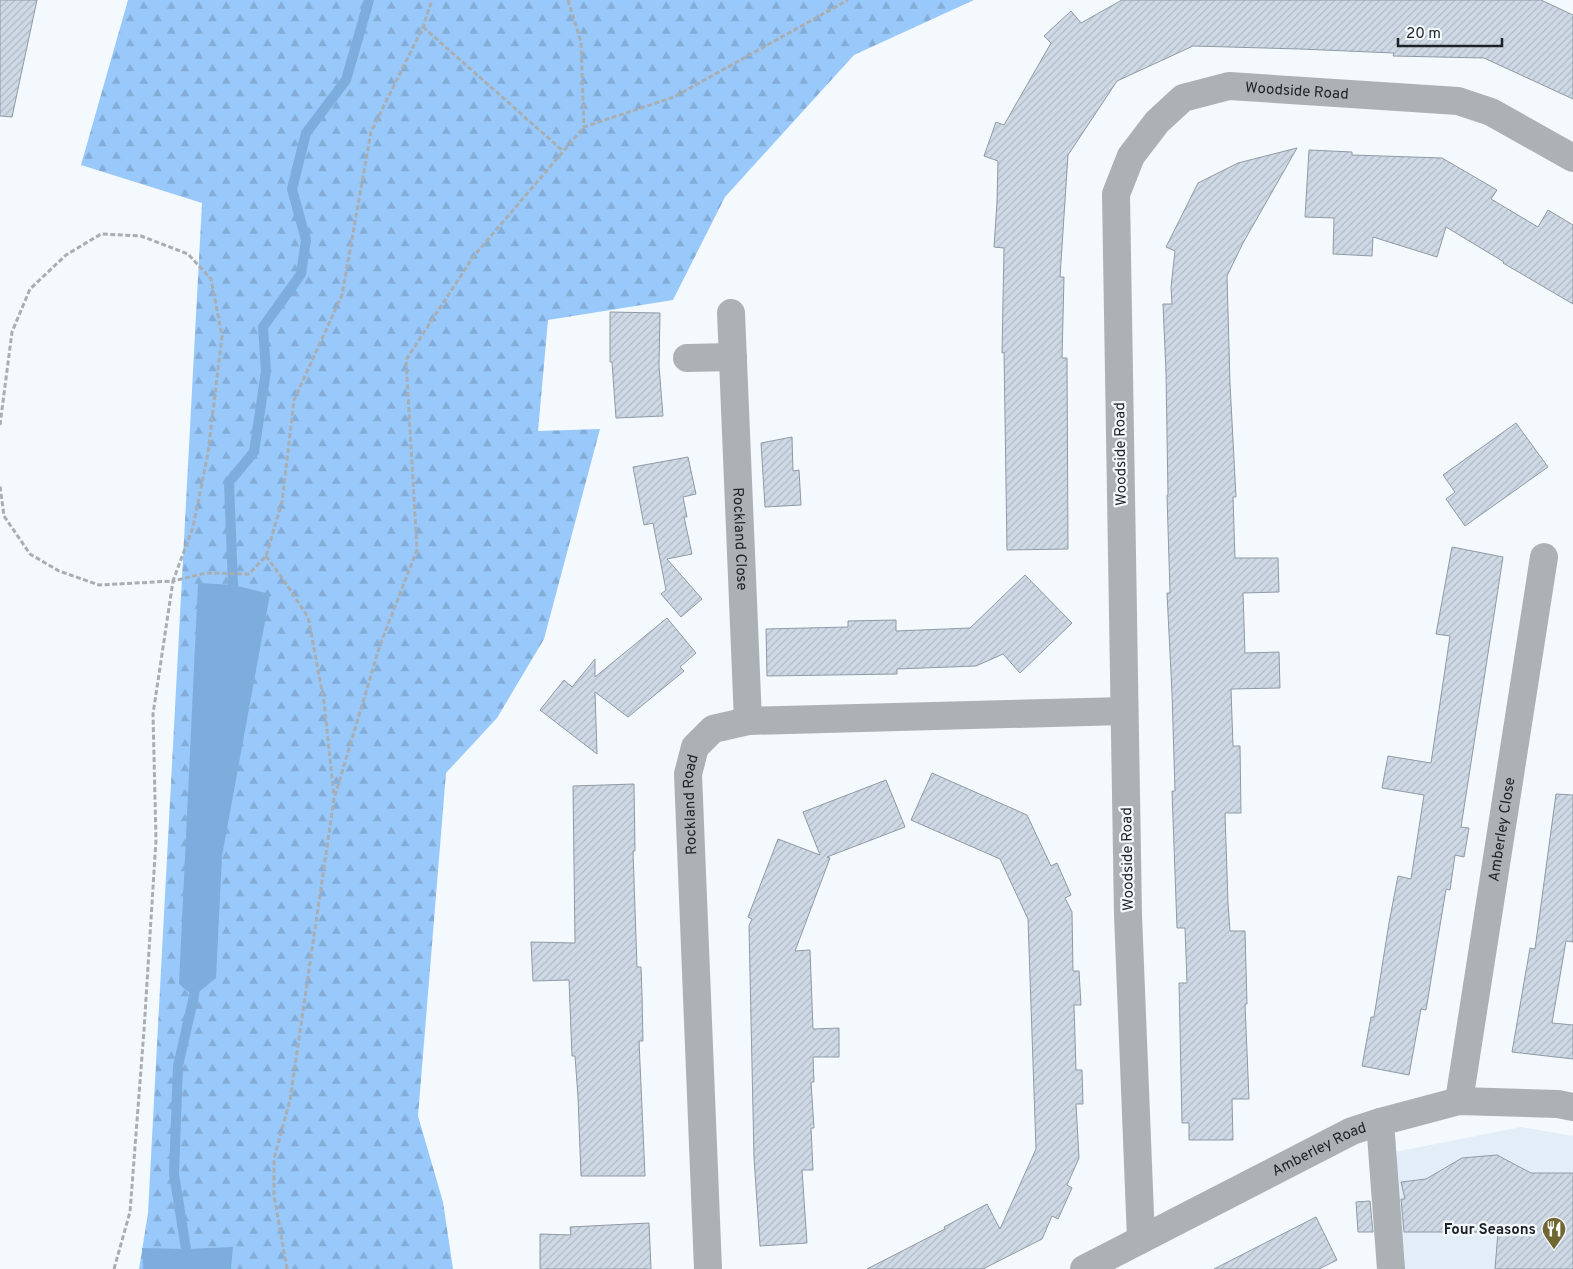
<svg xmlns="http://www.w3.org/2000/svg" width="1573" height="1269" viewBox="0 0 1573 1269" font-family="Overpass,sans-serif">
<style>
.built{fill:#e3edf8}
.forest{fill:url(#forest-firs)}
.water{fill:#7daddd}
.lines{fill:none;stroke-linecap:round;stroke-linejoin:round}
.stream{stroke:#7daddd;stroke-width:10}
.building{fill:url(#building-hatch);stroke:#8f9aa5}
.path{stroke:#a9aeb2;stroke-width:3;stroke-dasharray:5 2.5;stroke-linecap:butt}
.minor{stroke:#acb1b6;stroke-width:28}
.labels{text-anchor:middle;stroke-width:4.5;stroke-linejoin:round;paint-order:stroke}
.street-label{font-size:15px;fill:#1d2226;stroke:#f4f9fe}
.poi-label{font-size:15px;font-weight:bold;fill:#1d2226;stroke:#f4f9fe;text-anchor:end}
</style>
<defs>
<pattern id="forest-firs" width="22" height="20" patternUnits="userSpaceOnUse" patternTransform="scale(1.25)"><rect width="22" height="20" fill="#99c9fb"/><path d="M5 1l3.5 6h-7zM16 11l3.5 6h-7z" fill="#83acd7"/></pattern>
<pattern id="building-hatch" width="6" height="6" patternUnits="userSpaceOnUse" patternTransform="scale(1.25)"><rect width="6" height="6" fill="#ced9e5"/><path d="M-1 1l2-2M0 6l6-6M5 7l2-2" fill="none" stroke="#b0bac4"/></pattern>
</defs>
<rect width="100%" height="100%" fill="#f4f9fe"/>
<path class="built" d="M 1521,1127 L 1573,1136 L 1573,1269 L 1383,1269 L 1375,1156 Z"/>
<path class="forest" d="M 128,0 L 974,0 L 854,55 L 725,197 L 673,300 L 548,320 L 538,431 L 600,429 L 544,639 L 497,718 L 446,773 L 418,1116 L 443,1202 L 453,1269 L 139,1269 L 148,1213 L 202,203 L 81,165 Z"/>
<g class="water">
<path d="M 198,583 L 233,585 L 270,594 L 222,856 L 216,978 L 194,996 L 179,984 Z"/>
<path d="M 233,1247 L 231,1269 L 143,1269 L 142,1248 L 186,1249 Z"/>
</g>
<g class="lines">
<g class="stream">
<path d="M 232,598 L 233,585 L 229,482 L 254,452 L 266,371 L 263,327 L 301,274 L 306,240 L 292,189 L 306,133 L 346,80 L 369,0"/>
<path d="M 187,1269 L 186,1249 L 174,1174 L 178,1066 L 194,996 L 195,983"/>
</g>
</g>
<g class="building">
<path d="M 0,0 L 37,0 L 12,117 L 0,116 Z"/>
<path d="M 1122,0 L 1541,0 L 1573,15 L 1573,99 L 1484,58 L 1393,56 L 1394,53 L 1300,49 L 1193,46 L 1117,81 L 1068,155 L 1060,277 L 1064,277 L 1062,358 L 1067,358 L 1068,549 L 1007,550 L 1004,352 L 1002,353 L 1004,248 L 994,247 L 997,202 L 998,161 L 984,156 L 996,122 L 1004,125 L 1051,43 L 1044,36 L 1071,11 L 1081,23 Z"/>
<path d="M 1297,148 L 1243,243 L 1227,276 L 1230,384 L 1236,497 L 1233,497 L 1235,558 L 1278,558 L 1279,592 L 1243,593 L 1245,653 L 1279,652 L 1280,688 L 1231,689 L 1233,746 L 1240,746 L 1241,813 L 1225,813 L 1228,903 L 1230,931 L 1245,931 L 1247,1004 L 1245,1004 L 1249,1099 L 1232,1099 L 1233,1140 L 1189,1140 L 1189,1123 L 1182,1123 L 1179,983 L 1187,983 L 1185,928 L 1177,928 L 1172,791 L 1175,791 L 1172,693 L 1167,593 L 1170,593 L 1167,495 L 1168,495 L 1166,373 L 1163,304 L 1172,304 L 1171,287 L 1175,251 L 1166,247 L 1198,183 L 1238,163 Z"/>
<path d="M 1309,150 L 1352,152 L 1352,155 L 1442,158 L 1497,190 L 1491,199 L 1538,227 L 1548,210 L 1573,225 L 1573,304 L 1503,263 L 1504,262 L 1446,227 L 1437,257 L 1373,237 L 1372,256 L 1333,254 L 1334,218 L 1305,217 Z"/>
<path d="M 610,312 L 660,313 L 659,366 L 663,416 L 616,418 L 612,362 L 610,362 Z"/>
<path d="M 1516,423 L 1548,467 L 1465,526 L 1446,499 L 1455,492 L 1443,475 Z"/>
<path d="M 792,437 L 793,471 L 799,470 L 801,505 L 765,507 L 761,443 Z"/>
<path d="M 688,457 L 696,494 L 683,497 L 687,517 L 684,517 L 692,554 L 667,559 L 702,599 L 681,617 L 661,594 L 666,590 L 653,523 L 644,525 L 633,467 Z"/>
<path d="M 1452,547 L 1503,557 L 1461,827 L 1469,828 L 1464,857 L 1455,855 L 1450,890 L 1446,889 L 1426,1010 L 1421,1009 L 1409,1075 L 1362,1066 L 1371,1017 L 1374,1017 L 1389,923 L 1398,876 L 1411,879 L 1424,795 L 1382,788 L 1388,756 L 1431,763 L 1450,636 L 1436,634 Z"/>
<path d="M 1025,575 L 1072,623 L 1020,673 L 1003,654 L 976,666 L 897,669 L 897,674 L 767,676 L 766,629 L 848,627 L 848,621 L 896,620 L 896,631 L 970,628 Z"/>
<path d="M 667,618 L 696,653 L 680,667 L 684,671 L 628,717 L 595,692 L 597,754 L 540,710 L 564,680 L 572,687 L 595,659 L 595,677 Z"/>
<path d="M 932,773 L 1027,815 L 1051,866 L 1057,863 L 1071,895 L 1065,898 L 1072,912 L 1073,971 L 1079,971 L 1081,1005 L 1074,1005 L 1076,1070 L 1082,1070 L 1083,1104 L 1076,1104 L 1079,1158 L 1067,1185 L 1072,1188 L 1058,1219 L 1052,1216 L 1042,1239 L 983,1269 L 867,1269 L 945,1229 L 944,1227 L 987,1204 L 1000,1229 L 1036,1149 L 1028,919 L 1000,859 L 911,820 Z"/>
<path d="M 886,780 L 905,827 L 827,857 L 830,858 L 795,951 L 810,950 L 813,1029 L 839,1028 L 839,1057 L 813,1057 L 814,1082 L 811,1082 L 814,1128 L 811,1128 L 813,1170 L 802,1170 L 807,1243 L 760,1246 L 754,1158 L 749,926 L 752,919 L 748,917 L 778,839 L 820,855 L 803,812 Z"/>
<path d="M 634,784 L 635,851 L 633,851 L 637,967 L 641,967 L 642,994 L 643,1041 L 639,1041 L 645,1176 L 581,1176 L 578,1097 L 575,1056 L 572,1056 L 569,980 L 533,981 L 531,942 L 575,943 L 573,786 Z"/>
<path d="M 1556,794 L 1573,795 L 1573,942 L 1566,941 L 1552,1023 L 1573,1025 L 1573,1059 L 1512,1052 L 1530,948 L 1535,949 Z"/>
<path d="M 1497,1155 L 1531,1173 L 1573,1173 L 1573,1269 L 1495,1269 L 1498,1232 L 1404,1232 L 1401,1199 L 1405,1199 L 1401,1182 L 1426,1179 L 1462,1158 Z"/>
<path d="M 1370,1201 L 1373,1232 L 1358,1232 L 1356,1202 Z"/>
<path d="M 1316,1217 L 1337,1260 L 1319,1269 L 1214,1269 Z"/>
<path d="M 649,1223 L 651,1269 L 540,1269 L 540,1234 L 571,1235 L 570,1227 Z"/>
</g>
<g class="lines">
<g class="path">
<path d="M 568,0 L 581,42 L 584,127"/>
<path d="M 423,27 L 563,151"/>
<path d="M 0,425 L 12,332 L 30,289 L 66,255 L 101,234 L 141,236 L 188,254 L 211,279 L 222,336 L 208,453 L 193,527 L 173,581 L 99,585 L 59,571 L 30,554 L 4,516 L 0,486"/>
<path d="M 266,556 L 283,579 L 308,617 L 324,702 L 334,796"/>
<path d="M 114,1269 L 130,1212 L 144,1030 L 156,840 L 153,714 L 173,581 L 206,573 L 249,574 L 266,556 L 282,502 L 294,400 L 342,295 L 371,132 L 423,27 L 432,0"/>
<path d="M 287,1269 L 274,1195 L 274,1159 L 290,1100 L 334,799 L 380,645 L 417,550 L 406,360 L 473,257 L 584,127 L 674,97 L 848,0"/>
</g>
<g class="minor">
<path id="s1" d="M 731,313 L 748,721"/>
<path d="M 687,358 L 733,357"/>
<path id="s2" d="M 1459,1101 L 1544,557"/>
<path d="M 1380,1122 L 1391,1269"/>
<path id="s3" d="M 1141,1239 L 1128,915 L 1116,194 L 1131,156 L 1157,122 L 1183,98 L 1229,86 L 1458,101 L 1491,112 L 1573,158"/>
<path id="s4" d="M 708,1269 L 688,774 L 695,747 L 713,729 L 748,721 L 1124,711"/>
<path id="s5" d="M 1084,1269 L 1352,1131 L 1380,1122 L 1459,1101 L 1558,1104 L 1573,1107"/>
</g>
</g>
<defs>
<symbol id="restaurant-pin" viewBox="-11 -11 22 30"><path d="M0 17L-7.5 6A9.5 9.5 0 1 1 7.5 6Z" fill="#706733" stroke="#f4f9fe"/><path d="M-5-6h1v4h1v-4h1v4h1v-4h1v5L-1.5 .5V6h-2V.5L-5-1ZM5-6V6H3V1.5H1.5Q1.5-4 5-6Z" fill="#fff"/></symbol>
</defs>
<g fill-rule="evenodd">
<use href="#restaurant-pin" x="1540" y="1215" width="28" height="38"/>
</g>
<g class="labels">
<g class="street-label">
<text dy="5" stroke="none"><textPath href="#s3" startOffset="1280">Woodside Road</textPath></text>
<text transform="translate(1120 454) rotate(-91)" y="5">Woodside Road</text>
<text dy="5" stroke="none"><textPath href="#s1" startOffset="226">Rockland Close</textPath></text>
<text dy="5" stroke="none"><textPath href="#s4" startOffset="465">Rockland Road</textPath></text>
<text dy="5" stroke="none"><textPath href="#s2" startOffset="275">Amberley Close</textPath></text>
<text transform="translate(1127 859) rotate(-91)" y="5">Woodside Road</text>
<text dy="5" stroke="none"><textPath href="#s5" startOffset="264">Amberley Road</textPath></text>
</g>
<g class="poi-label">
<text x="1536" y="1234">Four Seasons</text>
</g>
</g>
<path d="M1398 38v8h104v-8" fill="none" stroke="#1d2226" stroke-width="2.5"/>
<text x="1406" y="38" font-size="15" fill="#1d2226" stroke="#f4f9fe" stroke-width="4" paint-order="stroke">20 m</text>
</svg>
